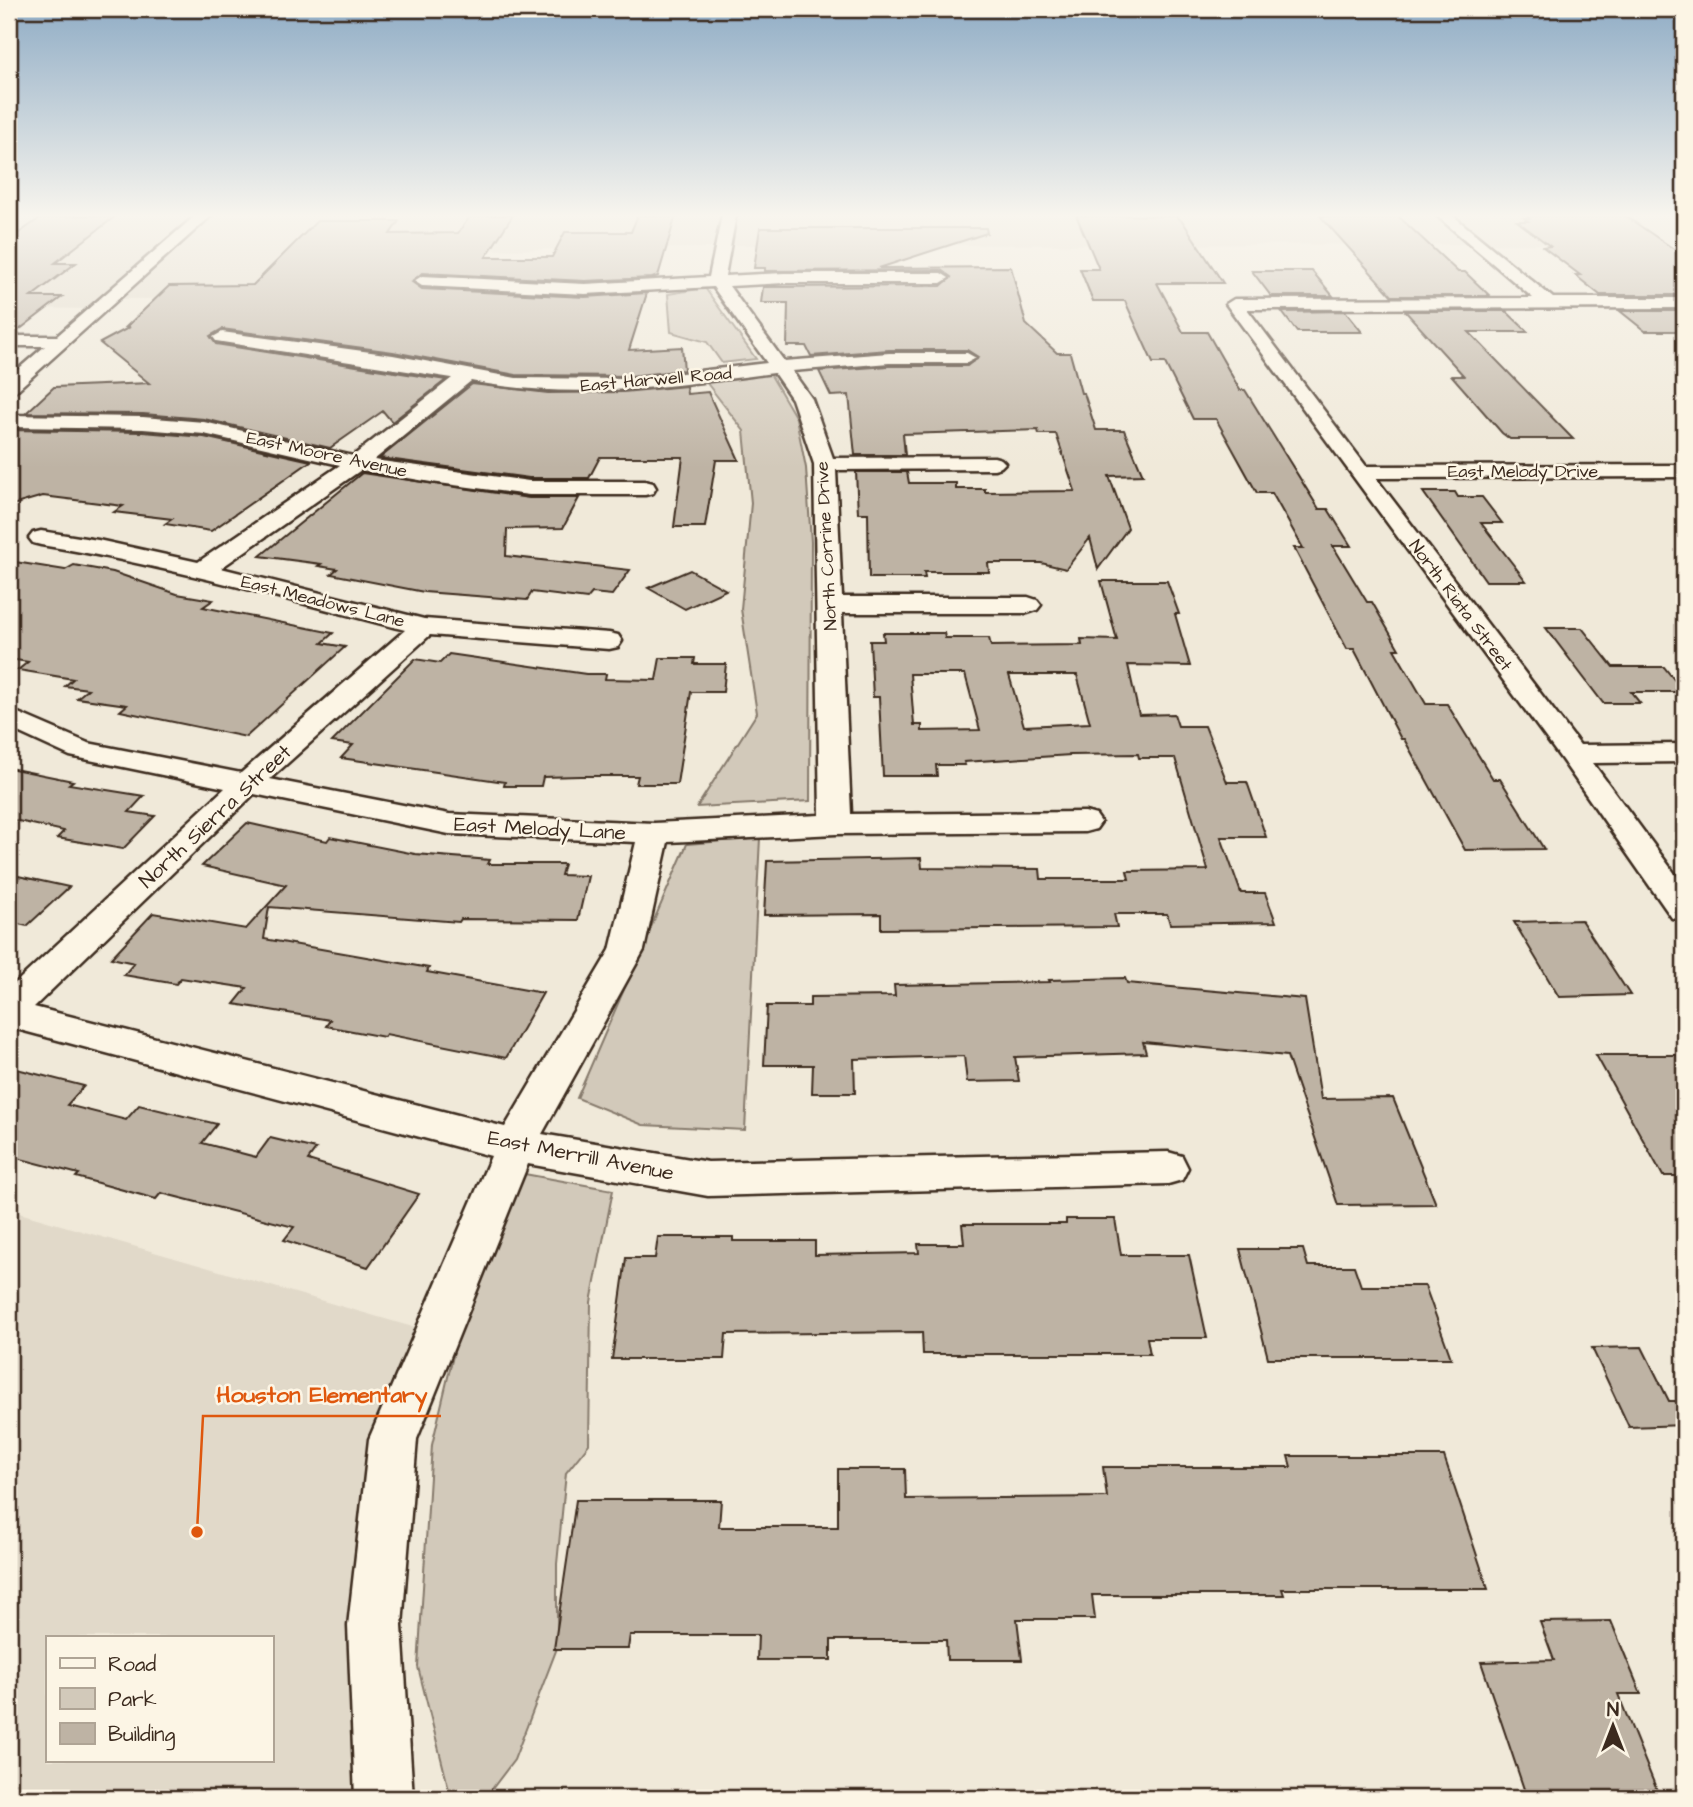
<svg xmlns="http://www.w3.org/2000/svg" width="1693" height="1807" viewBox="0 0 1693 1807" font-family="'Architects Daughter',sans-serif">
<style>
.built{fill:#e1d9c9;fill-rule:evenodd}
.green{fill:#d2c9ba;stroke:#867a6c;stroke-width:2}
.building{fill:#beb3a4;stroke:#3b2a1e;stroke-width:2;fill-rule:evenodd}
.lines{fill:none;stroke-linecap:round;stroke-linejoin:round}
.minor-casing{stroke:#3b2a1e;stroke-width:5}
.minor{fill:#fcf5e5;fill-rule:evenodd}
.labels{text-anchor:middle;stroke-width:5;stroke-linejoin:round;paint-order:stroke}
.far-street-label{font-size:18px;fill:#3b2a1e;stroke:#fcf5e5}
.street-label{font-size:21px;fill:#3b2a1e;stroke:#fcf5e5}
.leader{fill:none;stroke:#df570d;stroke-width:2.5}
.callout-dot{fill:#df570d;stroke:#fcf5e5;stroke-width:2.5}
.callout-label{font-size:23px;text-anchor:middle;font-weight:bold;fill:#df570d;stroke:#fcf5e5;stroke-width:5;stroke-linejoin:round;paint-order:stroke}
</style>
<rect width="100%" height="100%" fill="#f0e9d9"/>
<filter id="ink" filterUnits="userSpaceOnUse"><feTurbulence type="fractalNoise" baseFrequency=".0143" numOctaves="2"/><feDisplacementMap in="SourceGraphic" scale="14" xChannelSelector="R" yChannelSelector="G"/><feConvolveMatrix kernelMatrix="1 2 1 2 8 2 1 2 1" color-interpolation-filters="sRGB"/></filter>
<g filter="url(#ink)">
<g class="built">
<path d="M 9,215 L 1663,215 L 1684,229 L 1684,244 L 712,245 L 711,248 L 347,251 L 303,298 L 109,299 L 98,309 L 9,308 L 9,267 L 18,260 L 9,259 Z"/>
<path d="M 9,1210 L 437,1334 L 393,1439 L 384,1798 L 9,1798 ZM 47,1637 L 271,1637 L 271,1760 L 47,1760 Z"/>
</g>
<g class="green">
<path d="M 705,288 L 756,359 L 722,363 L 707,342 L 671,332 L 668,294 Z"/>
<path d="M 769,372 L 796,418 L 806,468 L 811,542 L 810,801 L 697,807 L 757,713 L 741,609 L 751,503 L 744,431 L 706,382 Z"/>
<path d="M 760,838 L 745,1130 L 643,1125 L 577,1098 L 687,844 Z"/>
<path d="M 519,1173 L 613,1190 L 591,1302 L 589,1444 L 566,1473 L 557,1564 L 557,1648 L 514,1760 L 492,1789 L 475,1798 L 451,1798 L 418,1667 L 432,1445 L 467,1296 Z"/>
</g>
<g class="building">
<path d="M 117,215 L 55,263 L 76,263 L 31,297 L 62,297 L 15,333 L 9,333 L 9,240 L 43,216 Z"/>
<path d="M 471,215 L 513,215 L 486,257 L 552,257 L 565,232 L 631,232 L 638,215 L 676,215 L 658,276 L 652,278 L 585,281 L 422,273 L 412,282 L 422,289 L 585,297 L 647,293 L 629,350 L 682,347 L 684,370 L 631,376 L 516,375 L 393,352 L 222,329 L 210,336 L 216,344 L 446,380 L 392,422 L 383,411 L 330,448 L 204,419 L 143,414 L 26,413 L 54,387 L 149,383 L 100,343 L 130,327 L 126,327 L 169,286 L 253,285 L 317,221 L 399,221 L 390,234 L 458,233 Z"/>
<path d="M 1076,215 L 1176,216 L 1183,222 L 1223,283 L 1157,283 L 1183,332 L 1207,332 L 1240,390 L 1245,390 L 1319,509 L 1328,509 L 1351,546 L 1333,546 L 1367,602 L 1372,602 L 1399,649 L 1394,649 L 1426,704 L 1447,704 L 1493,779 L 1500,779 L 1544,849 L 1465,850 L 1404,739 L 1401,739 L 1354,649 L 1347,649 L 1294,548 L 1303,548 L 1272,493 L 1257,493 L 1216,419 L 1193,419 L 1165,363 L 1153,363 L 1125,301 L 1093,301 L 1080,269 L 1099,269 Z"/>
<path d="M 1397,215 L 1458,272 L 1465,272 L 1490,296 L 1392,296 L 1320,216 Z"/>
<path d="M 1526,215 L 1624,215 L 1684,256 L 1684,295 L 1600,295 L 1575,275 L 1580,275 L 1543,247 L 1550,246 L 1517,221 L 1528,221 L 1524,218 L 1529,218 Z"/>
<path d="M 760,228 L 986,228 L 987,233 L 879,268 L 1011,267 L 1026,324 L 1057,353 L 1070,353 L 1081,393 L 1084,393 L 1096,430 L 1124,430 L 1143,475 L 1109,476 L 1128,528 L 1098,569 L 1090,538 L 1066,569 L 1041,563 L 988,563 L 989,572 L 924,572 L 925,578 L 869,578 L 868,513 L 858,513 L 856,472 L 907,472 L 909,483 L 956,483 L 956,489 L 985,489 L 985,492 L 1075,491 L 1056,434 L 1039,434 L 1038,430 L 903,434 L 905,455 L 855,455 L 849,395 L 831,396 L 819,371 L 889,366 L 967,366 L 978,357 L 967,350 L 889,350 L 811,356 L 806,346 L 787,346 L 788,303 L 761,303 L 763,287 L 941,286 L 951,277 L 941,270 L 765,271 L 765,268 L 754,268 Z"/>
<path d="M 1252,271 L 1312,271 L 1333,296 L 1271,296 Z"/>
<path d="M 1345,311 L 1362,332 L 1297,332 L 1282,312 Z"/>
<path d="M 1405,311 L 1506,311 L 1528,332 L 1469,332 L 1573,439 L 1510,439 L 1502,433 L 1452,376 L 1464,376 Z"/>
<path d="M 1620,311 L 1684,311 L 1684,331 L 1645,331 Z"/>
<path d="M 472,384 L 548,393 L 623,392 L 686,386 L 687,394 L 708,392 L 739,460 L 716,460 L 705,527 L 674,527 L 683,457 L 600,457 L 589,478 L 529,478 L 380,458 Z"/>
<path d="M 9,430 L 143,432 L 204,437 L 311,461 L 211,531 L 165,524 L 172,519 L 114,512 L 123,506 L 43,496 L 9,506 Z"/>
<path d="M 362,473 L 529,498 L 579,498 L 563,528 L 507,529 L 506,556 L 630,570 L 612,595 L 592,593 L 587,599 L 532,592 L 527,600 L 424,592 L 331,574 L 337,569 L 318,566 L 321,564 L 260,556 Z"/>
<path d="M 1423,492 L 1455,492 L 1458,497 L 1482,497 L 1502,523 L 1481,523 L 1526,581 L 1486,581 Z"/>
<path d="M 9,561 L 65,570 L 74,565 L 113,572 L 177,594 L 213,600 L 203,607 L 333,633 L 322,643 L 345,647 L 246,737 L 120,711 L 127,705 L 77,698 L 88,689 L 65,686 L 73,679 L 18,670 L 28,662 L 9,659 Z"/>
<path d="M 690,570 L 726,590 L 685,609 L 648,588 Z"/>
<path d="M 1101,581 L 1167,581 L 1179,614 L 1175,614 L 1190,666 L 1128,665 L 1139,715 L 1174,714 L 1178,726 L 1205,726 L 1227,782 L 1247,782 L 1266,837 L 1221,837 L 1241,893 L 1265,893 L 1276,922 L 1170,924 L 1167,914 L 1114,914 L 1117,927 L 881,929 L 881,914 L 764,915 L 767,861 L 921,858 L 922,868 L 1040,869 L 1041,879 L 1129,879 L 1127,871 L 1208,870 L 1175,758 L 1139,758 L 1138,754 L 1071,755 L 964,762 L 965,765 L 936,765 L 937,776 L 883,776 L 879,697 L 873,697 L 870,641 L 884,641 L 883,633 L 944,633 L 945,638 L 989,638 L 991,646 L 1082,645 L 1081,639 L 1117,640 ZM 910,674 L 965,674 L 980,730 L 922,731 L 922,725 L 914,725 ZM 1009,675 L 1077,675 L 1090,723 L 1024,726 Z"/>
<path d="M 1546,628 L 1582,628 L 1613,667 L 1664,667 L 1684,692 L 1631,692 L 1640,703 L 1603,703 Z"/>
<path d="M 449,654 L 586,674 L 606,674 L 605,679 L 656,680 L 660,658 L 695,658 L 694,664 L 726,664 L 723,692 L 691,692 L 677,784 L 636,784 L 638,776 L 580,776 L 543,777 L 541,786 L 504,786 L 505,782 L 341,758 L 353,745 L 332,742 L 415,659 L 440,663 Z"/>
<path d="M 9,768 L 73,781 L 69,784 L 144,796 L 129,812 L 155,816 L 123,849 L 57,838 L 64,831 L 9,819 Z"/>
<path d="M 247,823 L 327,841 L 330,837 L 415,854 L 490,860 L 488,864 L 564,864 L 561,875 L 588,876 L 578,920 L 461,919 L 459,922 L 269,907 L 264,939 L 429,968 L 427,972 L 543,993 L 506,1058 L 386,1034 L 384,1037 L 326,1026 L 330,1020 L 234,1004 L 247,988 L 181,978 L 176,984 L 124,975 L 134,963 L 111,958 L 153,913 L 246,929 L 286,885 L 202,866 Z"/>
<path d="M 9,874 L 69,887 L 27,926 L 9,922 Z"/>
<path d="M 1581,920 L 1630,995 L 1559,997 L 1514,922 Z"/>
<path d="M 1125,978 L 1127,983 L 1305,999 L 1321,1099 L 1393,1098 L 1436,1204 L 1338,1205 L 1287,1056 L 1143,1042 L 1146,1053 L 1015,1057 L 1019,1081 L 967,1082 L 964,1056 L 854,1059 L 855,1093 L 812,1093 L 813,1065 L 764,1065 L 767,1006 L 810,1006 L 810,997 L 895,996 L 894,985 L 1050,982 L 1049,980 Z"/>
<path d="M 1596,1055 L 1677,1055 L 1684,1067 L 1684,1176 L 1663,1176 Z"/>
<path d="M 9,1067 L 84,1086 L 67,1105 L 126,1120 L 139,1105 L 217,1124 L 202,1143 L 256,1157 L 270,1138 L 316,1149 L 308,1160 L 419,1194 L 368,1267 L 284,1240 L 294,1227 L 161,1193 L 156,1199 L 76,1177 L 79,1174 L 9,1156 Z"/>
<path d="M 1066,1219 L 1115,1219 L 1121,1255 L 1189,1255 L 1207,1338 L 1147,1338 L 1150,1354 L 923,1354 L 922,1332 L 726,1334 L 724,1359 L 612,1359 L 626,1258 L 655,1258 L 658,1237 L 733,1237 L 733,1241 L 815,1241 L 815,1255 L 919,1253 L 918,1244 L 964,1244 L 962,1224 L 1066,1224 Z"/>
<path d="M 1240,1249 L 1303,1249 L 1308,1266 L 1354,1266 L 1361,1286 L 1425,1286 L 1451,1358 L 1268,1358 Z"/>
<path d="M 1642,1347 L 1669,1401 L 1684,1401 L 1684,1425 L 1629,1427 L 1592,1348 Z"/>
<path d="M 1288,1456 L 1444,1456 L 1488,1589 L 1282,1589 L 1284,1595 L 1092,1595 L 1095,1619 L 1017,1619 L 1022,1660 L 947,1660 L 946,1640 L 831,1640 L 831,1660 L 757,1660 L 758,1635 L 630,1635 L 628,1649 L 554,1649 L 576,1500 L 721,1500 L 719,1527 L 838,1527 L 838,1469 L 905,1469 L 906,1499 L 1107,1497 L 1103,1467 L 1291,1467 Z"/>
<path d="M 1611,1621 L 1641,1694 L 1618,1694 L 1660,1798 L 1527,1798 L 1481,1662 L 1554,1660 L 1540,1622 Z"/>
</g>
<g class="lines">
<defs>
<g id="minor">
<path d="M 196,215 L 212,215 L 16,391 L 9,393 L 9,377 L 45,346 L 9,346 L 9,336 L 57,336 Z"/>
<path d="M 722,215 L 736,215 L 725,276 L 784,273 L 941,273 L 949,278 L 941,283 L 784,283 L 729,286 L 784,361 L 889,353 L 967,353 L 976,358 L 967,363 L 889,363 L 792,371 L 812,399 L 833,458 L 994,457 L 1001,459 L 1005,463 L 1001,467 L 994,469 L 836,470 L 842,597 L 1028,597 L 1037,600 L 1041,605 L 1037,610 L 1028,613 L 842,613 L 851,814 L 1085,812 L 1096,815 L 1101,822 L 1096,829 L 1085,832 L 836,834 L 668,842 L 644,950 L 542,1134 L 708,1162 L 1168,1152 L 1182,1156 L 1188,1168 L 1182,1180 L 1168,1184 L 708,1196 L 528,1164 L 417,1439 L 402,1626 L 413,1798 L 355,1798 L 348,1626 L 369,1439 L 491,1156 L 9,1027 L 9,989 L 225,788 L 70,756 L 9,728 L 9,709 L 88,743 L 241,773 L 405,630 C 285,599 164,565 41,545 L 33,543 L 29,538 L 33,533 L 41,531 L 98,540 L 198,562 L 340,465 L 204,434 L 143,429 L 9,427 L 9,415 L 143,417 L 204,422 L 353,456 L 452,378 L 216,341 L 213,337 L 222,332 L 393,355 L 516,378 L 631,379 L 767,363 L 713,287 L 585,294 L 422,286 L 414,281 L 422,276 L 585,284 L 709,277 ZM 774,373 L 792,399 L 814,464 L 820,815 L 654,823 L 449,814 L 270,779 L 430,635 L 609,649 L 618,647 L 622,641 L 618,635 L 609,633 L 424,619 L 221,568 L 361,470 L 431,482 L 529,495 L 645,495 L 653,493 L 656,488 L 653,483 L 645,481 L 529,481 L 374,460 L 471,381 C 575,401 671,386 774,373 ZM 254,794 L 449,834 L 636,842 L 610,950 L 505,1127 L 34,1007 Z"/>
<path d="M 1436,215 L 1452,215 L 1553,298 L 1684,298 L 1684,308 L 1247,309 L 1366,466 L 1684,465 L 1684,477 L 1376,478 L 1580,745 L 1684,744 L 1684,762 L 1593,763 L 1684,886 L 1684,921 L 1672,918 L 1562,760 L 1226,304 L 1234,299 L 1533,298 Z"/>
</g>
</defs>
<use href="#minor" class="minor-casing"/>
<use href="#minor" class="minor"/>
</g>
</g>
<linearGradient id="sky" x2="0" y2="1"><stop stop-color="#8facc5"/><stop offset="0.46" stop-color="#f8f5ee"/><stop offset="1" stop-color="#f8f5ee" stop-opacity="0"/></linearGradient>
<rect width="1693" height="468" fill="url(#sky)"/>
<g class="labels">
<g class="far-street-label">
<text transform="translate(656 379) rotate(-5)" y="6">East Harwell Road</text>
<text transform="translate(327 454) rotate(12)" y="6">East Moore Avenue</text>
<text x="1523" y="477">East Melody Drive</text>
<text transform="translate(826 546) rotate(-93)" y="6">North Corrine Drive</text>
<text transform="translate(323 601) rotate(14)" y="6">East Meadows Lane</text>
<text transform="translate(1461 605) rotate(53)" y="6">North Riata Street</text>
</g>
<g class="street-label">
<text transform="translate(215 816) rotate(-43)" y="7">North Sierra Street</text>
<text transform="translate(540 828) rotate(3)" y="7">East Melody Lane</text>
<text transform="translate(581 1155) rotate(11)" y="7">East Merrill Avenue</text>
</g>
</g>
<path class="leader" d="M197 1532L203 1416H441"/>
<circle class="callout-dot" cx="197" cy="1532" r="7"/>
<g class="callout-label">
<text x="322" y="1402">Houston Elementary</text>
</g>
<rect width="1693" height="1807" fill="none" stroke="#fcf5e5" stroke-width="35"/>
<rect x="18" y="18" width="1658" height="1772" fill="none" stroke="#3b2a1e" stroke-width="2.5" filter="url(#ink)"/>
<rect x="46" y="1636" width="228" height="126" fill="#fcf5e5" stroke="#afa495" stroke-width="2"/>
<rect x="60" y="1658" width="35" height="10" fill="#fcf5e5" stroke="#afa495" stroke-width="2"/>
<text x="108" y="1671" font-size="21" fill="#3b2a1e">Road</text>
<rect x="60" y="1688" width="35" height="21" fill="#d2c9ba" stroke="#afa495" stroke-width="2"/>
<text x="108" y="1706" font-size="21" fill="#3b2a1e">Park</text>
<rect x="60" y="1723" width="35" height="21" fill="#beb3a4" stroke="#afa495" stroke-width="2"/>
<text x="108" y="1741" font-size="21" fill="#3b2a1e">Building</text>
<g transform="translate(1613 1726)" stroke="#fcf5e5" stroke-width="5" paint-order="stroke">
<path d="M0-5L12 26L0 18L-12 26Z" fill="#3b2a1e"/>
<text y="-10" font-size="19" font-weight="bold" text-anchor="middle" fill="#3b2a1e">N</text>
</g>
</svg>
